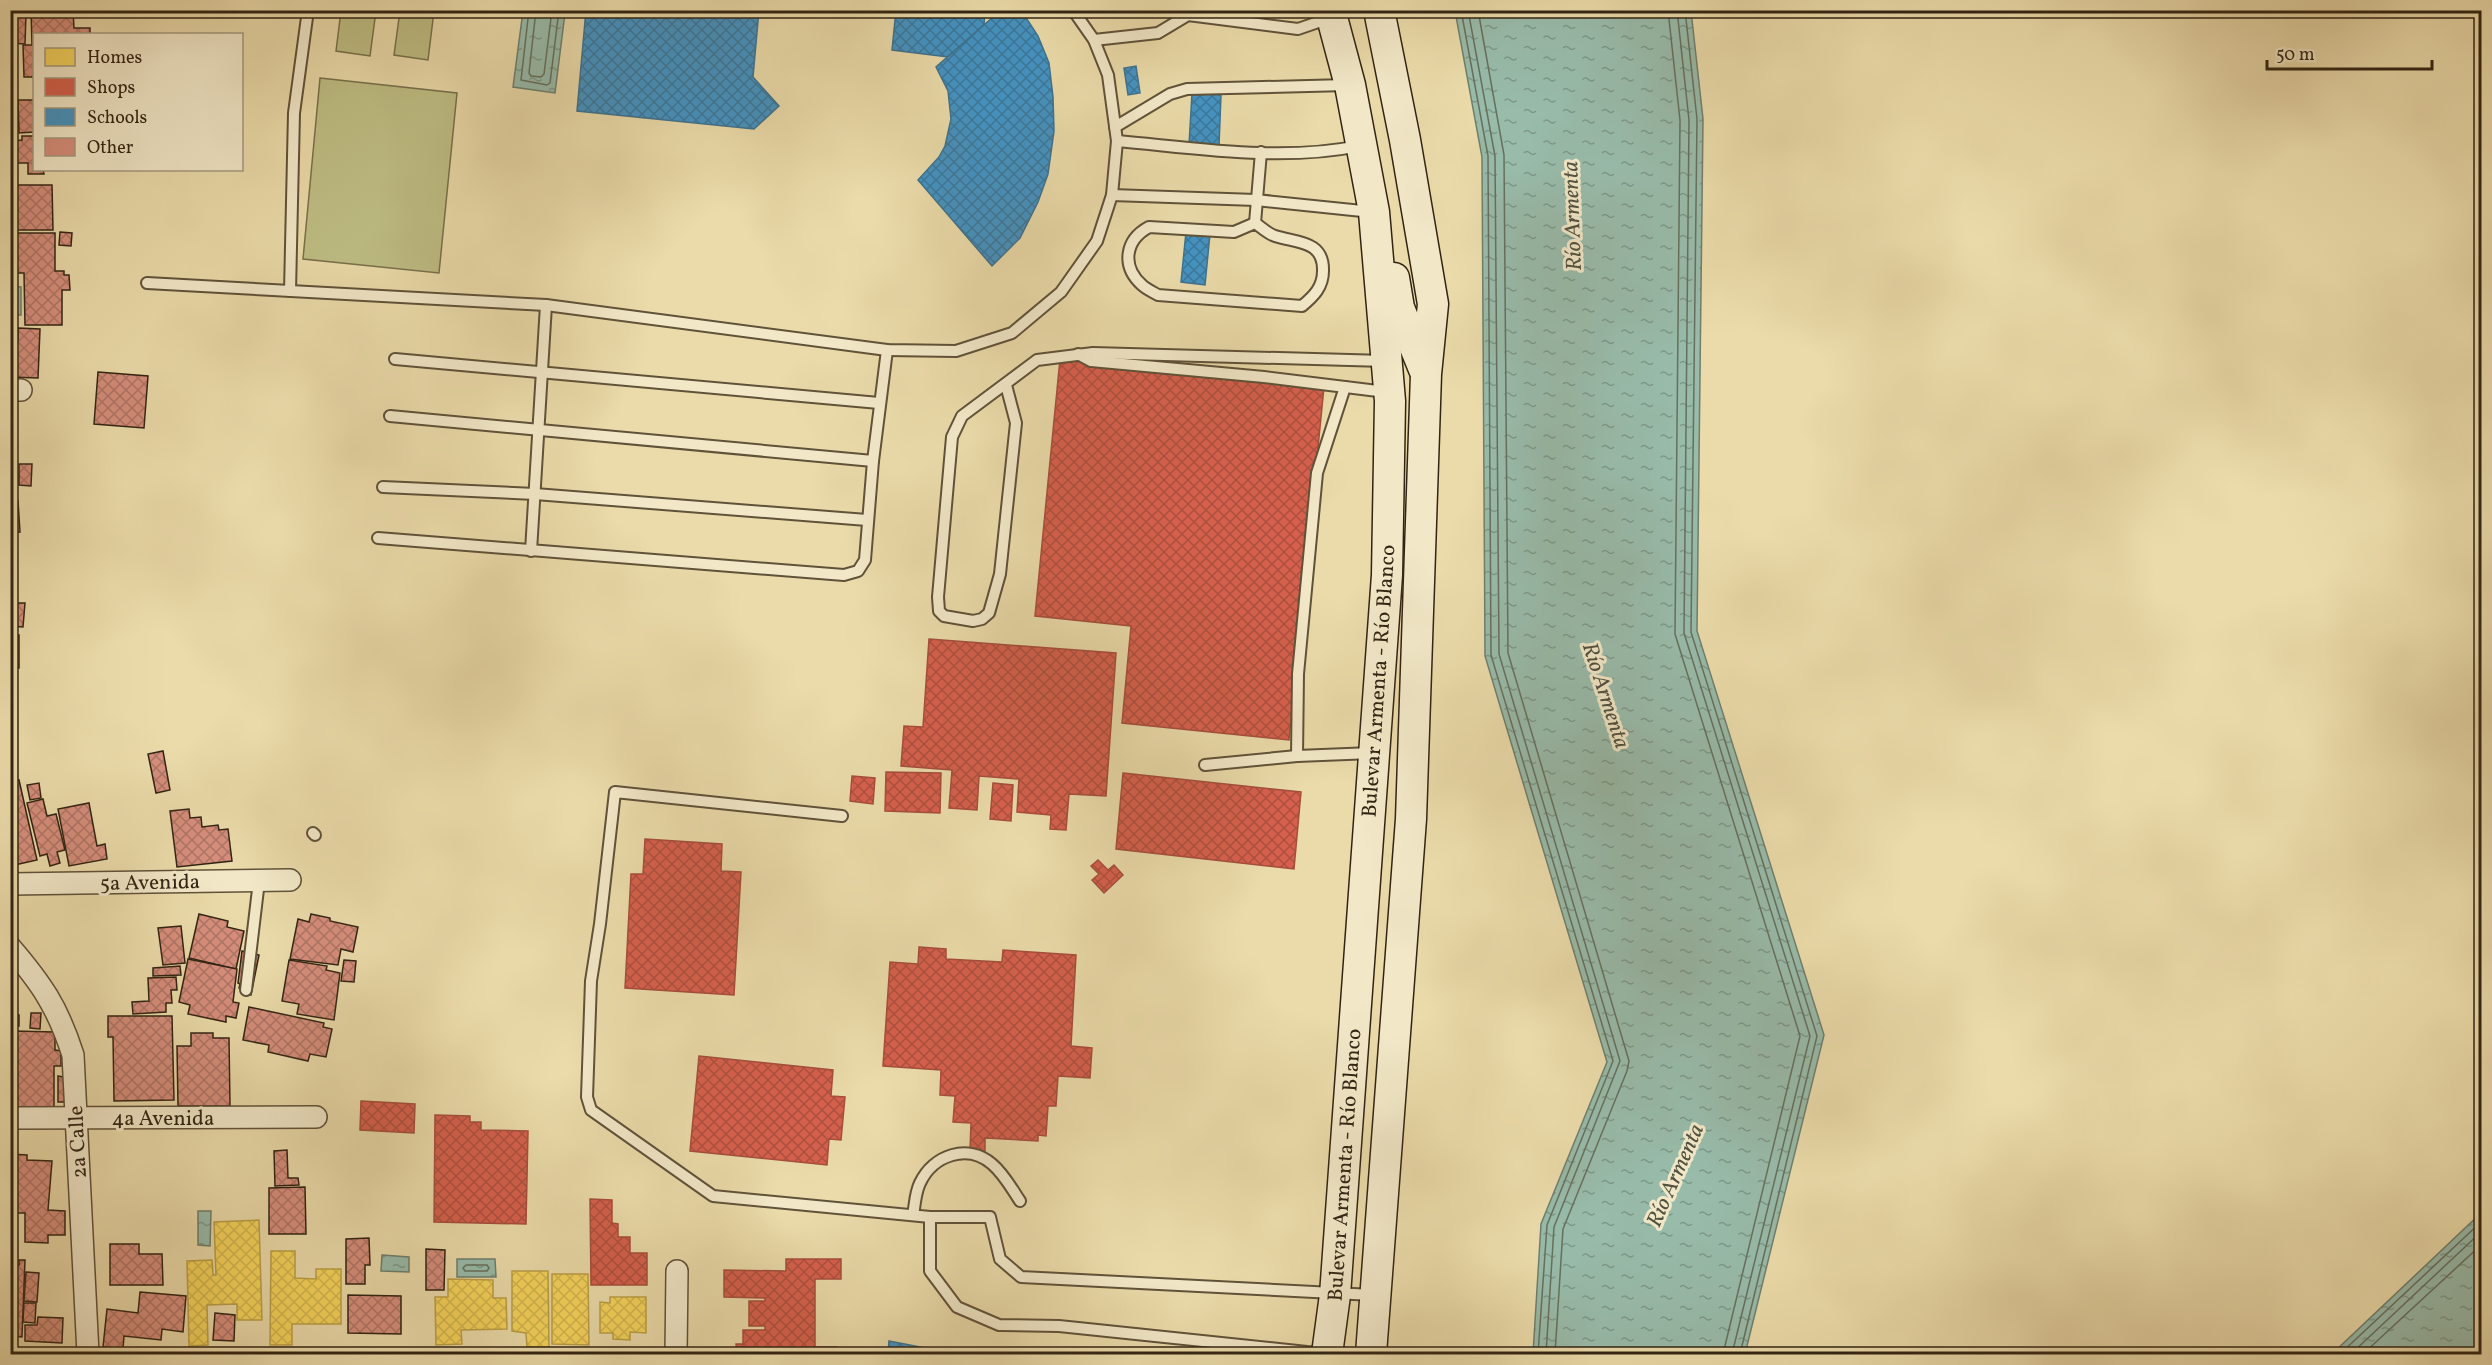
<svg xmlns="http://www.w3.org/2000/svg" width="2492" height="1365" viewBox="0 0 2492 1365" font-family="Vollkorn,serif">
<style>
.garden{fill:#bebe84;stroke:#78714c;stroke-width:1.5}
.water{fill:url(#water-ripples);stroke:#6f7f6e;stroke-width:1.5}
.homes{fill:url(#homes-cross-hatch);stroke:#bba046;stroke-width:1.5}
.shops{fill:url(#shops-cross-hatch);stroke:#a54e3c;stroke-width:1.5}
.schools{fill:url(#schools-cross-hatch);stroke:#3e728e;stroke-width:1.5}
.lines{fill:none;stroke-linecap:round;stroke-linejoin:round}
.shore{stroke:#65705e;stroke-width:1.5}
.building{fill:url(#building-cross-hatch);stroke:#322413;stroke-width:1.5}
.service-casing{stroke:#605239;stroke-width:14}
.minor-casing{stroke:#605239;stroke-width:24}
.secondary-casing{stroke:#322413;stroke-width:33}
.service{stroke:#f2e8c8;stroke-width:10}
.minor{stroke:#f2e8c8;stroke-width:21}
.secondary{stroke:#f2e8c8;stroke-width:30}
.labels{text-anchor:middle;stroke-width:6;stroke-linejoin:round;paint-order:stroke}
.street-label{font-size:21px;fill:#322413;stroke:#f2e8c8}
.water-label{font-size:22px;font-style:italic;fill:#515140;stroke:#f2e8c8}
</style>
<defs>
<pattern id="water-ripples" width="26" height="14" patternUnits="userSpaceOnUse" patternTransform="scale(1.5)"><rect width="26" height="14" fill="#98bbaa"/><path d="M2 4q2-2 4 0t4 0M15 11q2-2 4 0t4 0" fill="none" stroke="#7d9889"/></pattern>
<pattern id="homes-cross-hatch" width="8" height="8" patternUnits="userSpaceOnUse" patternTransform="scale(1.5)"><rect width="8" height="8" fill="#f6d55c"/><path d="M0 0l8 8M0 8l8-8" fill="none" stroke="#d3b74f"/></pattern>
<pattern id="shops-cross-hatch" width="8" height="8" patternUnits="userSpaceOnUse" patternTransform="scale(1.5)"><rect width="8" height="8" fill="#d6604d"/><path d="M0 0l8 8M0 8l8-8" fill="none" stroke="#ae4f3f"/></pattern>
<pattern id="schools-cross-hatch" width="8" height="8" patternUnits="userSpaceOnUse" patternTransform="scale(1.5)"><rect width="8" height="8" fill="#4393c3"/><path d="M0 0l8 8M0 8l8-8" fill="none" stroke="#39789d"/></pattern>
<pattern id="building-cross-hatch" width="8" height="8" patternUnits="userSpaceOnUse" patternTransform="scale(1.5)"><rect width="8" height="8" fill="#d68e7c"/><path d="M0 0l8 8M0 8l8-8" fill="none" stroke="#ae7464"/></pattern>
</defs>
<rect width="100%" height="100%" fill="#ebdbaa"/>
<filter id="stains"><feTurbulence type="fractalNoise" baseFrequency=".00333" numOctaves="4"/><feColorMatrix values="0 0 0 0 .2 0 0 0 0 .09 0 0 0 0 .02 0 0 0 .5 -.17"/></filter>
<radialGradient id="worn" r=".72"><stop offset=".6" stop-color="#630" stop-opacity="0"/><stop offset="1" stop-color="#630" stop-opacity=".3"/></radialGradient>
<g class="garden">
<path d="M 341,11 L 376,11 L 370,56 L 336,51 Z"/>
<path d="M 400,11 L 434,11 L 428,60 L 394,55 Z"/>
<path d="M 320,78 L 457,93 L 439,273 L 303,259 Z"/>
</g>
<g class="water">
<path d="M 548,11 L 565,13 L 555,93 L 513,87 L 523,11 Z"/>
<path d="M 1455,11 L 1691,11 L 1703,119 L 1697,631 L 1824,1035 L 1745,1354 L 1533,1354 L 1541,1224 L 1607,1062 L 1485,656 L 1482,157 Z"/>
<path d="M 11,286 L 21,287 L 21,315 L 11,315 Z"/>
<path d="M 198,1211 L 211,1211 L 210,1246 L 198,1245 Z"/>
<path d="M 2481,1213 L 2481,1354 L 2332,1354 Z"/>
<path d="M 382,1255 L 409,1257 L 409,1272 L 381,1271 Z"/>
<path d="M 457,1259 L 495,1259 L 496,1277 L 457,1277 Z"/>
</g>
<g class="homes">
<path d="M 259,1220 L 262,1320 L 237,1320 L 237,1304 L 207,1305 L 208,1345 L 189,1346 L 187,1261 L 212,1260 L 213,1275 L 216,1275 L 214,1222 Z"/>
<path d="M 271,1251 L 295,1251 L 295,1278 L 316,1279 L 316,1269 L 341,1269 L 341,1324 L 292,1324 L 292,1345 L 270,1345 Z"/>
<path d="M 512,1271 L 548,1271 L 549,1347 L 527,1347 L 526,1333 L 512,1331 Z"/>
<path d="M 552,1274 L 588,1274 L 589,1345 L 552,1344 Z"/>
<path d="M 448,1279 L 493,1280 L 493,1298 L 506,1298 L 507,1329 L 461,1330 L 462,1344 L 436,1345 L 435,1297 L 448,1297 Z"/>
<path d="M 610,1297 L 646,1297 L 646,1333 L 630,1332 L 630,1340 L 613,1339 L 613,1333 L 600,1333 L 600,1302 L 610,1303 Z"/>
</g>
<g class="shops">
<path d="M 1060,359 L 1324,387 L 1289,740 L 1122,723 L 1131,626 L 1035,616 Z"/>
<path d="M 929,639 L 1116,653 L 1106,796 L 1069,794 L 1066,830 L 1050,829 L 1051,815 L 1017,812 L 1019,779 L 979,776 L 977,810 L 949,808 L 952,770 L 901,766 L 904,726 L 923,727 Z"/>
<path d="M 886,772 L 941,773 L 940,813 L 885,811 Z"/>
<path d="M 1123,773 L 1301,792 L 1294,869 L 1116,849 Z"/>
<path d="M 852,776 L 875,778 L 873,804 L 850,801 Z"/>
<path d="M 993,783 L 1013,785 L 1011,821 L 990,819 Z"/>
<path d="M 645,839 L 722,844 L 721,871 L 741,872 L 734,995 L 625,988 L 631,874 L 643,874 Z"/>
<path d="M 1098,860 L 1108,870 L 1114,865 L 1123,875 L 1104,893 L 1092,880 L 1099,874 L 1091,866 Z"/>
<path d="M 919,947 L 946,949 L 946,959 L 1002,962 L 1003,950 L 1076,955 L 1071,1046 L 1092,1048 L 1090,1078 L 1058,1076 L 1056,1106 L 1048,1106 L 1046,1136 L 1038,1135 L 1038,1141 L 985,1138 L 985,1152 L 970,1151 L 971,1123 L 953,1122 L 955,1096 L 940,1095 L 941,1070 L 883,1066 L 890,962 L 918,964 Z"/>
<path d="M 699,1056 L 833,1070 L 831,1096 L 845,1097 L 841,1140 L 829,1139 L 827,1165 L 690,1151 Z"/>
<path d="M 361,1101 L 415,1104 L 414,1133 L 360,1130 Z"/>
<path d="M 435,1115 L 470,1116 L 470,1122 L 481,1122 L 481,1130 L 528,1131 L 526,1224 L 434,1222 Z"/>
<path d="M 590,1199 L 612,1200 L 612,1223 L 618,1224 L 618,1237 L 630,1237 L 630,1253 L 647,1253 L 647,1285 L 591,1285 Z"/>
<path d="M 786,1259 L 841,1259 L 841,1279 L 815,1279 L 815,1347 L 837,1347 L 837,1354 L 737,1354 L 736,1344 L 743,1344 L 743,1330 L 765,1330 L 765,1326 L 749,1326 L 749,1301 L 765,1301 L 765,1298 L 724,1297 L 724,1270 L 786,1271 Z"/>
</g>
<g class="schools">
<path d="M 586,10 L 759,10 L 753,77 L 779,106 L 754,129 L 577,111 Z"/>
<path d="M 896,10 L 985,10 L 984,26 L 948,57 L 892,50 Z"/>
<path d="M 1001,10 L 1021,10 L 1038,36 L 1049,63 L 1053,97 L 1054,131 L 1048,174 L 1038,202 L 1020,238 L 992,266 L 918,180 L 939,157 L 945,146 L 951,119 L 948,91 L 936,67 Z"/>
<path d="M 1136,66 L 1140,93 L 1128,95 L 1124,68 Z"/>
<path d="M 1192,93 L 1221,95 L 1219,146 L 1189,145 Z"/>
<path d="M 1186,232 L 1210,234 L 1205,285 L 1181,282 Z"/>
<path d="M 889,1341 L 946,1352 L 983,1354 L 888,1354 Z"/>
</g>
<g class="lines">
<g class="shore">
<path d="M 529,10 L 521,80 L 547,85 L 550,83 L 559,10"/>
<path d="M 536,10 L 529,73 L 531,76 L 541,77 L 544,74 L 552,10"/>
<path d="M 1461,10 L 1488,156 L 1491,655 L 1613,1061 L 1547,1225 L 1538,1354"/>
<path d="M 1468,10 L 1495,156 L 1499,654 L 1620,1061 L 1554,1227 L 1546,1354"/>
<path d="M 1478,10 L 1504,155 L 1508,653 L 1629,1061 L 1627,1071 L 1563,1229 L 1555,1354"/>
<path d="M 1668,10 L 1680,120 L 1675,634 L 1800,1036 L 1723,1354"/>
<path d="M 1677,10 L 1689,120 L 1684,633 L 1810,1036 L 1732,1354"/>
<path d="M 1685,10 L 1697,119 L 1691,632 L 1817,1036 L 1740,1354"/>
<path d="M 466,1265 L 487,1265 L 489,1268 L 487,1271 L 465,1271 L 463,1268 Z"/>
<path d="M 2340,1354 L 2482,1221"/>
<path d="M 2351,1354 L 2482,1231"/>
<path d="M 2363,1354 L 2482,1244"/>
</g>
</g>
<g class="building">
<path d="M 31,10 L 73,10 L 74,28 L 90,28 L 90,34 L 34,34 L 34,77 L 24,77 L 23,45 L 32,45 Z"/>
<path d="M 10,13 L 26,14 L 25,44 L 10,43 Z"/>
<path d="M 18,100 L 34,100 L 34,132 L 19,133 Z"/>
<path d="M 22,136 L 34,136 L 34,170 L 43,170 L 44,174 L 28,174 L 28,163 L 10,163 L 10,138 L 12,141 L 22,140 Z"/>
<path d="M 10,185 L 52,185 L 53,230 L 10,230 Z"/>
<path d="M 60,232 L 72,233 L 71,246 L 59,245 Z"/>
<path d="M 10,233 L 55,233 L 55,271 L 64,271 L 64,275 L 69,275 L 70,290 L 62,290 L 62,325 L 25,325 L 24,273 L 10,273 Z"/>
<path d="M 18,328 L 40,329 L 38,378 L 10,377 L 10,338 L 18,339 Z"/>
<path d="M 98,372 L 148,376 L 144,428 L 94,424 Z"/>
<path d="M 19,464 L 32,464 L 31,486 L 19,485 Z"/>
<path d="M 10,501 L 18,501 L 20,532 L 10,533 Z"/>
<path d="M 12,603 L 25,603 L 23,627 L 10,626 Z"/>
<rect x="10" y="635" width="9" height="33"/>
<path d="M 163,751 L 170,790 L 156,793 L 148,754 Z"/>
<path d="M 19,780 L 37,860 L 10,866 L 10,782 Z"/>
<path d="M 39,783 L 41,798 L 30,800 L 27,785 Z"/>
<path d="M 43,799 L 47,816 L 56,814 L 65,850 L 57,852 L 60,863 L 50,866 L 47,854 L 40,856 L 27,803 Z"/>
<path d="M 89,803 L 97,846 L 105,844 L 107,859 L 69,866 L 58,809 Z"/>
<path d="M 189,809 L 190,818 L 201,817 L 202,827 L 218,825 L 219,830 L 228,829 L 232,861 L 177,867 L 170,811 Z"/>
<path d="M 199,914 L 228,921 L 227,927 L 244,931 L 236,969 L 189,958 Z"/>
<path d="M 311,914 L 330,918 L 330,921 L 358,927 L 353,952 L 341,949 L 338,965 L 290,959 L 298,919 L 309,922 Z"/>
<path d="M 181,926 L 185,963 L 163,965 L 158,928 Z"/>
<path d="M 242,951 L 259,955 L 251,995 L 245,994 L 245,990 L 239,988 L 240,984 L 238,983 Z"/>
<path d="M 188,959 L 237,969 L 233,1002 L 239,1003 L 236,1018 L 226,1016 L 226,1022 L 188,1014 L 190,1005 L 179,1002 Z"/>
<path d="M 289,960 L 327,966 L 326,970 L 340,973 L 334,1020 L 297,1014 L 299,1004 L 282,1001 Z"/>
<path d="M 344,960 L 356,961 L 354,982 L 341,981 Z"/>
<path d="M 180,966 L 181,975 L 153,976 L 153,968 Z"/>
<path d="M 176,977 L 177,990 L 171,990 L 172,1003 L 166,1003 L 166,1012 L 133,1014 L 132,1002 L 149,1001 L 148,978 Z"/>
<path d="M 249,1007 L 324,1023 L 323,1027 L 332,1029 L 326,1057 L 310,1054 L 308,1061 L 268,1052 L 269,1045 L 243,1040 Z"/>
<path d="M 31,1013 L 41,1013 L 40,1029 L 30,1028 Z"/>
<rect x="10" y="1015" width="9" height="11"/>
<path d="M 108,1016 L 172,1016 L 174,1100 L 114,1101 L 113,1037 L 108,1037 Z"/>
<path d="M 14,1031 L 55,1032 L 55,1050 L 61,1051 L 61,1066 L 54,1066 L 54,1111 L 15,1110 L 15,1086 L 10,1085 L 10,1055 L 13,1055 Z"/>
<path d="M 191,1033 L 213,1033 L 213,1038 L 229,1038 L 230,1106 L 178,1106 L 177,1046 L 191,1046 Z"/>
<path d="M 63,1058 L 71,1102 L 58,1102 L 58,1076 L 63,1077 Z"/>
<path d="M 287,1150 L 288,1178 L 298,1178 L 299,1185 L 275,1186 L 274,1151 Z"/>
<path d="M 10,1154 L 27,1155 L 27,1160 L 52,1161 L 48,1210 L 65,1211 L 65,1235 L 48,1235 L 48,1243 L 25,1242 L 25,1213 L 10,1213 Z"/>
<path d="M 305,1187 L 306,1234 L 269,1234 L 269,1188 Z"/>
<path d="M 369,1238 L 370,1265 L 365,1265 L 365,1284 L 346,1284 L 346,1239 Z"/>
<path d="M 110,1244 L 139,1244 L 139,1254 L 162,1254 L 163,1285 L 110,1285 Z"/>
<path d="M 426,1249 L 445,1250 L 444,1290 L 426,1290 Z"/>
<path d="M 19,1260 L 25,1260 L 22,1337 L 10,1336 L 10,1264 L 19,1265 Z"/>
<path d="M 26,1272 L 39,1273 L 37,1302 L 24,1301 Z"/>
<path d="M 140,1292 L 186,1296 L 183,1332 L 162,1329 L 161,1340 L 124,1336 L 123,1349 L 103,1347 L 107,1309 L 138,1313 Z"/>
<path d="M 348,1295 L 401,1296 L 401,1334 L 348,1333 Z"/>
<path d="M 24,1303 L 36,1303 L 35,1323 L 23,1322 Z"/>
<path d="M 215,1313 L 235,1315 L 234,1341 L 213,1340 Z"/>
<path d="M 38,1317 L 63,1318 L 62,1343 L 25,1341 L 25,1325 L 37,1325 Z"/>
</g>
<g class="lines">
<defs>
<g id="service">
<path d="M 1094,40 L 1158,33 L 1188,15 L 1298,29 L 1330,18"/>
<path d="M 1115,127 L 1170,94 L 1187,89 L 1347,85"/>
<path d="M 1117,141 C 1196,148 1280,162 1359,146"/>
<path d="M 1112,195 L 1256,200 L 1372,212"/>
<path d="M 1255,223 C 1261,227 1268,234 1275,236 C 1296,243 1324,240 1323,271 C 1323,287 1314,296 1302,306 L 1158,295 C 1153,292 1146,289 1142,285 C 1121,266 1125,240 1149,227 L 1234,232 Z"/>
<path d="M 1255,223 L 1261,152"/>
<path d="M 147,283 L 546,305 L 887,350 L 956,351 L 1012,333 L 1061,292 L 1097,241 L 1112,195 L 1117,141 L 1108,75 L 1094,40 L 1073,10"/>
<path d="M 290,291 L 294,113 L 308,10"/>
<path d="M 1078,354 L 1091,361 L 1264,377 L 1386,392"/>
<path d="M 395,359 L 879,403"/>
<path d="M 1006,385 L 1016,423 L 1000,574 L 989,613 L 982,619 L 973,621 L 944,616 L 939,611 L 938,597 L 952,437 L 962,416 L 1037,360 L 1093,353 L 1385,361"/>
<path d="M 1345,387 L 1317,473 L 1298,674 L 1297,756 L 1372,753"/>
<path d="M 390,416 L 873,461"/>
<path d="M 383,487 L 535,494 L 867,520"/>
<path d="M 378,538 L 844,575 L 858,571 L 865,560 L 873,461 L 887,350"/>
<path d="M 531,551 L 546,305"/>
<path d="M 1205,765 L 1297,756"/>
<path d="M 842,816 L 615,792 L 600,924 L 591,981 L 587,1097 L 591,1110 L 713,1196 L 930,1217 L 990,1217 L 1000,1259 L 1021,1277 L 1373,1295"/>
<path d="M 313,833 L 315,835"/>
<path d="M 246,990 L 259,881"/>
<path d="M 913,1215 C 915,1205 915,1193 920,1183 C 933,1155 968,1143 992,1164 C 1004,1174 1012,1189 1020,1201"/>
<path d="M 930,1217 L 930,1271 L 957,1307 L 999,1325 L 1059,1326 L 1307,1352 L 1354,1354"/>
</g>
<g id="minor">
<path d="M 10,390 L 21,390"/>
<path d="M 10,884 L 290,880"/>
<path d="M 10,947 C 42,984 58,1008 73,1055 L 88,1354"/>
<path d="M 10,1118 L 316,1117"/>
<path d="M 676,1354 L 677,1271"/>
</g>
<g id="secondary">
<path d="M 1394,278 L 1399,308 L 1424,369"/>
<path d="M 1327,1354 L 1335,1295 L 1387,575 L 1390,401 L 1374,212 L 1350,85 L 1330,10"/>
<path d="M 1371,1354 L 1411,819 L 1426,374 L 1433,304 L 1405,140 L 1379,10"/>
</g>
</defs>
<use href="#service" class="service-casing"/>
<use href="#minor" class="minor-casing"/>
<use href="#secondary" class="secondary-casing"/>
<use href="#service" class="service"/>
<use href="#minor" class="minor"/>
<use href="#secondary" class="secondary"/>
</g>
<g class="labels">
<g class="street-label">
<text transform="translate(1378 681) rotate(-86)" y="7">Bulevar Armenta - Río Blanco</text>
<text transform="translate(150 882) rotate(-1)" y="7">5a Avenida</text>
<text x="163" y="1125">4a Avenida</text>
<text transform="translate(77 1142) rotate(-93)" y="7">2a Calle</text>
<text transform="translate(1344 1165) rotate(-86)" y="7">Bulevar Armenta - Río Blanco</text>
</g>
<g class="water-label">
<text transform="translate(1571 216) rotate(-92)" y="8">Río Armenta</text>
<text transform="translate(1607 695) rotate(72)" y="8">Río Armenta</text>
<text transform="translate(1674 1175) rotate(-66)" y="8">Río Armenta</text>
</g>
</g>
<rect width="2492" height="1365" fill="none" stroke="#ebdbaa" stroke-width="36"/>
<rect x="12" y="12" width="2468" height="1341" fill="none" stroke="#322413" stroke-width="3"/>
<rect x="18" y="18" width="2456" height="1329" fill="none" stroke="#322413" stroke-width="1.5"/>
<rect x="33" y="33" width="210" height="138" fill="#f2e8c8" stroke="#a59a80" stroke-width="1.5"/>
<rect x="45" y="48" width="30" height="18" fill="#f6d55c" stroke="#a59a80" stroke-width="1.5"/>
<text x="87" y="63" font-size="18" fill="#322413">Homes</text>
<rect x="45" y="78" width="30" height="18" fill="#d6604d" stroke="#a59a80" stroke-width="1.5"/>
<text x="87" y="93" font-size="18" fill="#322413">Shops</text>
<rect x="45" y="108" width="30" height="18" fill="#4393c3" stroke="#a59a80" stroke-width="1.5"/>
<text x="87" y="123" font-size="18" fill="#322413">Schools</text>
<rect x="45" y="138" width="30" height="18" fill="#d68e7c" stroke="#a59a80" stroke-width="1.5"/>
<text x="87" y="153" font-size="18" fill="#322413">Other</text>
<path d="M2267 60v9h165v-9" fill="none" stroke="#322413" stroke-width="3"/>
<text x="2276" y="60" font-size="18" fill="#322413" stroke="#f2e8c8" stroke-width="4.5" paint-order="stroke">50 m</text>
<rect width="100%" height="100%" filter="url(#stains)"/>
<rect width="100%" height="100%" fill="url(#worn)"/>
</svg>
